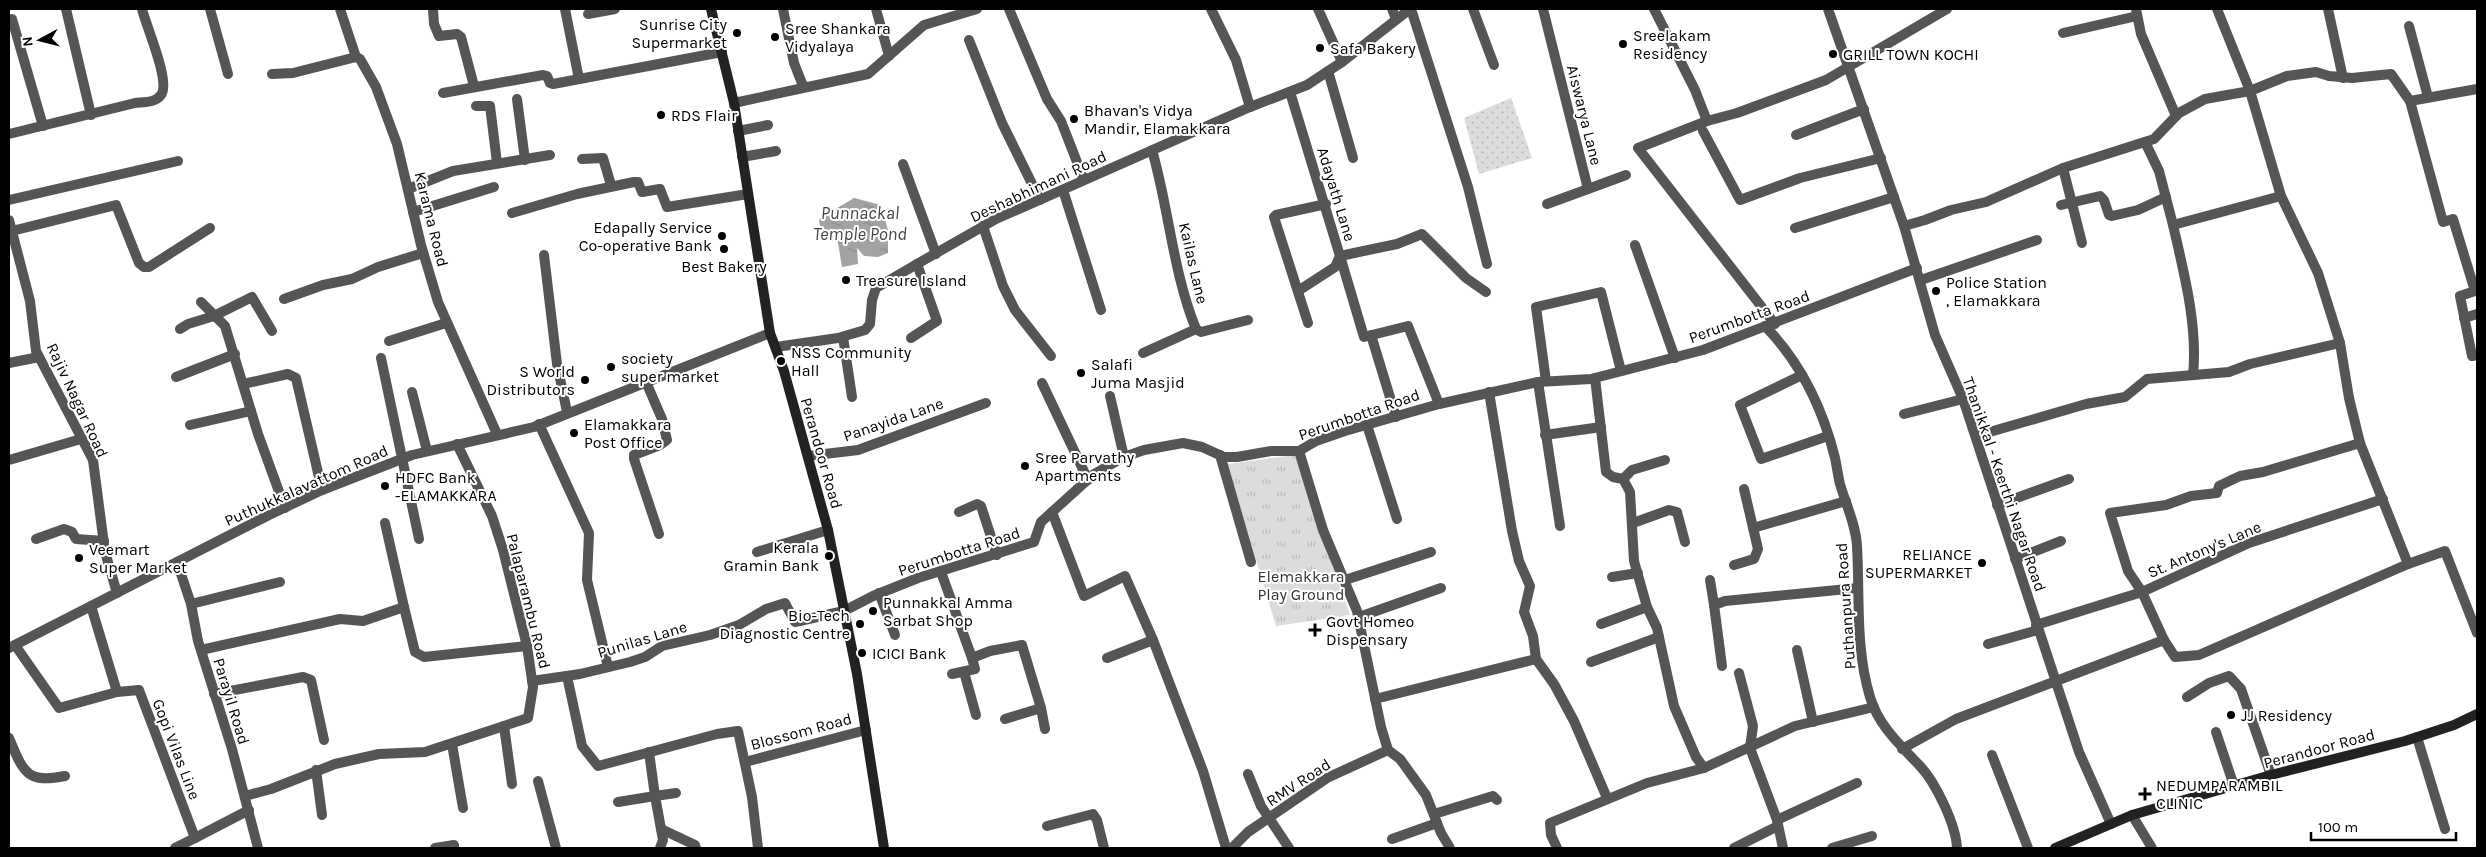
<svg xmlns="http://www.w3.org/2000/svg" width="2486" height="857" viewBox="0 0 2486 857" font-family="Karla,sans-serif">
<style>
.grass{fill:url(#grass-dots)}
.park{fill:url(#park-tufts)}
.water{fill:url(#water-ripples)}
.lines{fill:none;stroke-linecap:round;stroke-linejoin:round}
.minor{stroke:#555;stroke-width:10}
.tertiary{stroke:#555;stroke-width:10}
.secondary{stroke:#222;stroke-width:10}
.poi-dot{fill:#000;stroke:#fff;stroke-width:2}
.labels{text-anchor:middle;stroke-width:4;stroke-linejoin:round;paint-order:stroke}
.poi-label{font-size:16px;fill:#000;stroke:#fff;text-anchor:start}
.street-label{font-size:16px;fill:#000;stroke:#fff}
.park-label{font-size:16px;fill:#333;stroke:#fff}
.water-label{font-size:18px;font-style:italic;fill:#444;stroke:#fff}
</style>
<defs>
<pattern id="grass-dots" width="8" height="8" patternUnits="userSpaceOnUse" patternTransform="scale(1.25)"><rect width="8" height="8" fill="#dcdcdc"/><path d="M2 2h.1M6 6h.1" fill="none" stroke="#bbb" stroke-width="1.8" stroke-linecap="round"/></pattern>
<pattern id="park-tufts" width="24" height="20" patternUnits="userSpaceOnUse" patternTransform="scale(1.25)"><rect width="24" height="20" fill="#dcdcdc"/><path d="M3 7l-1-3M5 7V3M7 7l1-3M15 17l-1-3M17 17v-4M19 17l1-3" fill="none" stroke="#bbb"/></pattern>
<pattern id="water-ripples" width="26" height="14" patternUnits="userSpaceOnUse" patternTransform="scale(1.25)"><rect width="26" height="14" fill="#a3a3a3"/><path d="M2 4q2-2 4 0t4 0M15 11q2-2 4 0t4 0" fill="none" stroke="#8b8b8b"/></pattern>
</defs>
<rect width="100%" height="100%" fill="#fff"/>
<path class="grass" d="M 1511,98 L 1532,158 L 1479,174 L 1464,118 Z"/>
<path class="park" d="M 1295,455 L 1350,615 L 1276,626 L 1227,464 Z"/>
<path class="water" d="M 854,198 L 881,205 L 888,230 L 888,253 L 878,257 L 864,256 L 857,248 L 858,264 L 842,267 L 837,237 L 822,240 L 819,219 Z"/>
<g class="lines">
<g class="minor">
<path d="M 66,9 L 91,115"/>
<path d="M 210,9 L 228,74"/>
<path d="M 340,9 L 356,57"/>
<path d="M 433,9 L 434,24 L 439,36 L 457,34 L 461,37 L 474,86"/>
<path d="M 565,9 L 579,79"/>
<path d="M 783,9 L 794,63 L 803,86"/>
<path d="M 876,9 L 889,56"/>
<path d="M 1009,9 L 1047,99 L 1061,121 L 1084,180"/>
<path d="M 1211,9 L 1236,60 L 1250,107"/>
<path d="M 1318,9 L 1342,62"/>
<path d="M 1392,9 L 1396,19"/>
<path d="M 1411,9 L 1468,187 L 1487,264"/>
<path d="M 1473,9 L 1494,65"/>
<path d="M 1543,9 L 1588,189 L 1626,175"/>
<path d="M 1654,9 L 1695,90 L 1707,121 L 1737,113 L 1826,80 L 1947,9"/>
<path d="M 1828,9 L 1904,226 L 1935,335 L 1963,399 L 2079,752 L 2111,824"/>
<path d="M 2136,9 L 2141,34 L 2176,116"/>
<path d="M 2217,9 L 2250,91 L 2281,196 L 2318,273 L 2340,343 L 2349,398 L 2360,443 L 2408,564 L 2445,551 L 2477,633"/>
<path d="M 2328,9 L 2343,78"/>
<path d="M 588,14 L 615,9"/>
<path d="M 12,19 L 43,126"/>
<path d="M 2409,26 L 2428,97"/>
<path d="M 2063,33 L 2137,16"/>
<path d="M 969,40 L 1002,123 L 1040,200"/>
<path d="M 1328,71 L 1353,158"/>
<path d="M 272,74 L 293,73 L 356,57 L 360,59 L 376,87 L 397,144 L 421,245 L 438,302 L 497,434"/>
<path d="M 1290,92 L 1340,256 L 1397,244 L 1422,234 L 1466,278 L 1486,292"/>
<path d="M 443,93 L 543,75 L 547,76 L 550,83 L 553,84 L 722,52"/>
<path d="M 517,99 L 525,160"/>
<path d="M 2410,101 L 2443,222 L 2453,219 L 2475,291 L 2460,296 L 2472,356 L 2477,355"/>
<path d="M 734,103 L 868,74 L 924,25 L 977,9"/>
<path d="M 476,106 L 490,106 L 497,163"/>
<path d="M 1707,121 L 1638,148 L 1775,324"/>
<path d="M 738,131 L 768,125"/>
<path d="M 1703,131 L 1740,200 L 1800,178 L 1881,158"/>
<path d="M 9,134 L 135,103 C 144,102 155,103 161,95 C 171,82 146,26 142,9"/>
<path d="M 1796,135 L 1864,109"/>
<path d="M 2145,142 L 2159,171 L 2173,225 L 2281,196"/>
<path d="M 1152,150 C 1169,209 1173,273 1196,329 L 1201,332 L 1248,320"/>
<path d="M 742,157 L 776,151"/>
<path d="M 582,159 L 603,158 L 611,185"/>
<path d="M 903,164 L 936,254"/>
<path d="M 2063,168 L 2082,243"/>
<path d="M 408,189 L 453,171 L 550,155"/>
<path d="M 1063,190 L 1101,310"/>
<path d="M 9,200 L 178,161"/>
<path d="M 1547,204 L 1588,189"/>
<path d="M 2061,205 L 2100,196 L 2104,200 L 2109,215 L 2112,216 L 2138,210 L 2166,197"/>
<path d="M 413,212 L 494,187"/>
<path d="M 512,213 L 577,194 L 634,182 L 638,182 L 642,192 L 660,189 L 667,207 L 748,194"/>
<path d="M 9,220 L 30,301 L 36,351 L 93,460 L 105,552 L 117,593"/>
<path d="M 2173,225 C 2184,273 2198,326 2193,375"/>
<path d="M 983,226 L 1003,286 L 1015,310 L 1051,356"/>
<path d="M 1904,226 L 1925,220 L 1951,210 L 1986,202 L 2063,168 L 2154,139 L 2179,113 L 2205,99 L 2250,91 L 2287,76 L 2316,72 L 2329,76 L 2352,78 L 2391,74 L 2410,101 L 2477,89"/>
<path d="M 1795,228 L 1894,197"/>
<path d="M 12,231 L 116,205 L 139,263 L 144,267 L 149,267 L 210,228"/>
<path d="M 1635,245 L 1675,358"/>
<path d="M 544,255 L 557,364 L 567,412"/>
<path d="M 1340,256 L 1364,337 L 1408,326 L 1439,404"/>
<path d="M 1921,280 L 2037,240"/>
<path d="M 1298,291 L 1335,267 L 1340,256"/>
<path d="M 284,299 L 323,285 L 352,279 L 378,267 L 423,253"/>
<path d="M 201,302 L 225,326 L 258,434 L 285,508"/>
<path d="M 2464,318 L 2477,314"/>
<path d="M 1308,323 L 1274,217 L 1276,215 L 1326,204"/>
<path d="M 1765,326 C 1800,362 1823,409 1835,458 C 1837,467 1838,476 1840,484 C 1846,505 1856,525 1857,546 C 1860,597 1855,647 1870,697 C 1878,725 1900,745 1920,766 C 1936,783 1956,825 1957,848"/>
<path d="M 180,329 L 188,324 L 214,316 L 252,297 L 272,331"/>
<path d="M 1371,335 L 1396,417"/>
<path d="M 843,337 L 852,397"/>
<path d="M 911,338 L 937,321 L 917,264"/>
<path d="M 389,341 L 446,323"/>
<path d="M 1143,353 L 1196,329"/>
<path d="M 381,358 L 419,539"/>
<path d="M 9,363 L 39,357"/>
<path d="M 1802,375 L 1740,405 L 1761,459 L 1828,436"/>
<path d="M 176,377 L 235,354"/>
<path d="M 1595,378 L 1606,472 L 1613,477 L 1623,479 L 1630,492 L 1634,561 L 1647,607 L 1657,628 L 1674,706 L 1696,757 L 1704,768"/>
<path d="M 1546,381 L 1536,307 L 1601,292 L 1621,371"/>
<path d="M 646,382 L 662,419 L 667,440 L 660,445 L 634,455 L 634,459 L 659,534"/>
<path d="M 1538,382 L 1560,526"/>
<path d="M 1042,383 L 1088,480"/>
<path d="M 243,384 L 288,374 L 296,378 L 322,490"/>
<path d="M 412,392 L 427,451"/>
<path d="M 1489,392 L 1512,531 L 1519,561 L 1530,586 L 1524,612 L 1533,636 L 1536,659 L 1554,684 L 1574,721 L 1607,798"/>
<path d="M 1110,396 L 1124,457"/>
<path d="M 1904,414 L 1963,399"/>
<path d="M 539,424 L 589,533 L 587,580 L 608,667"/>
<path d="M 190,425 L 251,411"/>
<path d="M 1367,425 L 1397,519"/>
<path d="M 1545,435 L 1601,427"/>
<path d="M 1976,436 L 2086,404 L 2125,397 L 2147,379 L 2229,372 L 2250,364 L 2340,343"/>
<path d="M 2360,443 L 2263,472 L 2240,476 L 2219,486 L 2217,493 L 2191,496 L 2166,505 L 2110,513 L 2128,571 L 2142,592 L 2164,640 L 2175,657 L 2199,655 L 2408,564"/>
<path d="M 1299,451 L 1323,530 L 1357,611 L 1381,727 L 1388,750 L 1400,759 L 1426,795 L 1441,833 L 1450,848"/>
<path d="M 1220,455 L 1251,562"/>
<path d="M 808,456 L 858,450 L 986,403"/>
<path d="M 9,460 L 81,439"/>
<path d="M 1623,479 L 1632,470 L 1665,460"/>
<path d="M 1997,505 L 2069,479"/>
<path d="M 959,512 L 977,504 L 981,506 L 997,555"/>
<path d="M 1052,512 L 1084,596 L 1125,576 L 1153,640 L 1107,658"/>
<path d="M 1633,523 L 1669,510 L 1677,512 L 1685,542"/>
<path d="M 1753,528 L 1846,501"/>
<path d="M 36,539 L 64,529 L 72,532 L 76,539 L 104,541"/>
<path d="M 757,552 L 828,530"/>
<path d="M 2015,559 L 2061,541"/>
<path d="M 177,562 L 191,604 L 198,641 L 232,749 L 258,848"/>
<path d="M 1734,565 L 1754,559 L 1758,549 L 1744,489"/>
<path d="M 941,572 L 972,658 L 990,651 L 1022,645 L 1041,708 L 1045,729"/>
<path d="M 1612,577 L 1638,573"/>
<path d="M 1345,580 L 1431,552"/>
<path d="M 1710,580 L 1714,605"/>
<path d="M 879,593 L 895,635"/>
<path d="M 191,604 L 280,582"/>
<path d="M 91,606 L 117,692 L 139,690 L 195,838 L 249,810"/>
<path d="M 404,607 L 415,652 L 424,657 L 527,646"/>
<path d="M 1359,617 L 1441,588"/>
<path d="M 1601,624 L 1647,607"/>
<path d="M 2036,625 L 2142,592 L 2249,543 L 2383,499"/>
<path d="M 1153,640 L 1203,771 L 1226,848"/>
<path d="M 1988,644 L 2038,630"/>
<path d="M 15,645 L 59,708 L 117,692"/>
<path d="M 201,650 L 340,619 L 363,621 L 404,607 L 385,523"/>
<path d="M 1797,650 L 1813,722"/>
<path d="M 1591,662 L 1659,637"/>
<path d="M 1722,666 L 1714,605 L 1725,601 L 1858,588"/>
<path d="M 964,672 L 976,715"/>
<path d="M 1739,673 L 1753,726 L 1750,748 L 1777,820 L 1783,848"/>
<path d="M 952,674 L 975,669 L 972,658"/>
<path d="M 567,676 L 582,746 L 598,766 L 717,734 L 738,731 L 752,797 L 758,848"/>
<path d="M 532,681 L 580,674 L 630,662 L 645,657 L 662,646 L 710,635 L 739,625 L 766,609 L 785,603 L 795,622 L 844,611 L 873,596 L 918,578 L 1034,542 L 1041,522 L 1094,474 L 1124,457 L 1144,450 L 1183,443 L 1202,447 L 1224,457 L 1237,457 L 1271,451 L 1299,451 L 1316,441 L 1345,431 L 1439,404 L 1538,382 L 1591,379 L 1703,350 L 1917,268"/>
<path d="M 214,694 L 303,677 L 311,680 L 324,740"/>
<path d="M 2187,697 L 2209,683 L 2229,676 L 2241,689 L 2271,775"/>
<path d="M 1375,699 L 1536,659"/>
<path d="M 1005,719 L 1041,708"/>
<path d="M 504,726 L 512,784"/>
<path d="M 2216,732 L 2234,786"/>
<path d="M 2417,737 L 2445,829"/>
<path d="M 9,738 C 23,771 26,784 65,776"/>
<path d="M 452,744 L 463,808"/>
<path d="M 1902,749 L 1956,719 L 2164,640"/>
<path d="M 1992,755 L 2028,848"/>
<path d="M 745,762 L 866,730"/>
<path d="M 316,770 L 322,815"/>
<path d="M 1248,774 L 1261,806 L 1289,848"/>
<path d="M 538,781 L 556,848"/>
<path d="M 245,796 L 271,789 L 335,764 L 379,754 L 425,752 L 528,718 L 533,687 L 527,646 L 503,550 L 492,516 L 457,444"/>
<path d="M 618,802 L 655,796 L 649,752"/>
<path d="M 1434,814 L 1493,796 L 1497,800"/>
<path d="M 2132,815 L 2152,848"/>
<path d="M 1777,820 L 1857,783"/>
<path d="M 1047,826 L 1093,814 L 1097,820 L 1104,848"/>
<path d="M 661,829 L 695,845 L 696,848"/>
<path d="M 1392,839 L 1437,823"/>
<path d="M 175,848 L 195,838"/>
<path d="M 435,848 L 454,845 L 454,848"/>
<path d="M 660,848 L 663,840 L 655,796 L 676,793"/>
<path d="M 1232,848 L 1248,832 L 1327,778 L 1388,750"/>
<path d="M 1557,848 L 1551,835 L 1550,823 L 1647,783 L 1704,768 L 1795,726 L 1874,707"/>
<path d="M 1734,848 L 1778,826"/>
<path d="M 1832,848 L 1872,836"/>
</g>
<g class="tertiary">
<path d="M 776,347 L 838,338 L 865,330 L 870,324 L 872,300 L 876,288 L 917,264 L 996,219 L 1250,107 L 1307,85 L 1342,62 L 1410,9"/>
<path d="M 9,648 L 269,515 L 322,490 L 412,455 L 534,427 L 770,333"/>
</g>
<g class="secondary">
<path d="M 711,9 L 734,103 L 770,333 L 784,371 L 828,530 L 857,674 L 884,848"/>
<path d="M 2055,848 L 2132,815 L 2271,775 L 2405,741 L 2454,725 L 2477,714"/>
</g>
</g>
<g class="poi-dot">
<circle cx="737" cy="33" r="5"/>
<circle cx="775" cy="37" r="5"/>
<circle cx="1623" cy="44" r="5"/>
<circle cx="1320" cy="48" r="5"/>
<circle cx="1833" cy="54" r="5"/>
<circle cx="661" cy="115" r="5"/>
<circle cx="1074" cy="119" r="5"/>
<circle cx="722" cy="236" r="5"/>
<circle cx="724" cy="249" r="5"/>
<circle cx="846" cy="280" r="5"/>
<circle cx="1936" cy="291" r="5"/>
<circle cx="781" cy="361" r="5"/>
<circle cx="611" cy="367" r="5"/>
<circle cx="1081" cy="373" r="5"/>
<circle cx="585" cy="380" r="5"/>
<circle cx="574" cy="433" r="5"/>
<circle cx="1025" cy="466" r="5"/>
<circle cx="385" cy="486" r="5"/>
<circle cx="829" cy="556" r="5"/>
<circle cx="79" cy="558" r="5"/>
<circle cx="1982" cy="563" r="5"/>
<circle cx="873" cy="611" r="5"/>
<circle cx="860" cy="624" r="5"/>
<path d="M1312.5 622.5h5v5h5v5h-5v5h-5v-5h-5v-5h5z"/>
<circle cx="862" cy="653" r="5"/>
<circle cx="2231" cy="715" r="5"/>
<path d="M2142.5 786.5h5v5h5v5h-5v5h-5v-5h-5v-5h5z"/>
</g>
<g class="labels">
<g class="poi-label">
<text x="727" y="30" text-anchor="end">Sunrise City<tspan x="727" dy="18">Supermarket</tspan></text>
<text x="785" y="34">Sree Shankara<tspan x="785" dy="18">Vidyalaya</tspan></text>
<text x="1633" y="41">Sreelakam<tspan x="1633" dy="18">Residency</tspan></text>
<text x="1330" y="54">Safa Bakery</text>
<text x="1843" y="60">GRILL TOWN KOCHI</text>
<text x="1084" y="116">Bhavan's Vidya<tspan x="1084" dy="18">Mandir, Elamakkara</tspan></text>
<text x="671" y="121">RDS Flair</text>
<text x="712" y="233" text-anchor="end">Edapally Service<tspan x="712" dy="18">Co-operative Bank</tspan></text>
<text x="724" y="272" text-anchor="middle">Best Bakery</text>
<text x="856" y="286">Treasure Island</text>
<text x="1946" y="288">Police Station<tspan x="1946" dy="18">, Elamakkara</tspan></text>
<text x="791" y="358">NSS Community<tspan x="791" dy="18">Hall</tspan></text>
<text x="621" y="364">society<tspan x="621" dy="18">super market</tspan></text>
<text x="1091" y="370">Salafi<tspan x="1091" dy="18">Juma Masjid</tspan></text>
<text x="575" y="377" text-anchor="end">S World<tspan x="575" dy="18">Distributors</tspan></text>
<text x="584" y="430">Elamakkara<tspan x="584" dy="18">Post Office</tspan></text>
<text x="1035" y="463">Sree Parvathy<tspan x="1035" dy="18">Apartments</tspan></text>
<text x="395" y="483">HDFC Bank<tspan x="395" dy="18">-ELAMAKKARA</tspan></text>
<text x="819" y="553" text-anchor="end">Kerala<tspan x="819" dy="18">Gramin Bank</tspan></text>
<text x="89" y="555">Veemart<tspan x="89" dy="18">Super Market</tspan></text>
<text x="1972" y="560" text-anchor="end">RELIANCE<tspan x="1972" dy="18">SUPERMARKET</tspan></text>
<text x="883" y="608">Punnakkal Amma<tspan x="883" dy="18">Sarbat Shop</tspan></text>
<text x="850" y="621" text-anchor="end">Bio-Tech<tspan x="850" dy="18">Diagnostic Centre</tspan></text>
<text x="1326" y="627">Govt Homeo<tspan x="1326" dy="18">Dispensary</tspan></text>
<text x="872" y="659">ICICI Bank</text>
<text x="2241" y="721">JJ Residency</text>
<text x="2156" y="791">NEDUMPARAMBIL<tspan x="2156" dy="18">CLINIC</tspan></text>
</g>
<g class="street-label">
<text transform="translate(1585 115) rotate(76)" y="6">Aiswarya Lane</text>
<text transform="translate(1038 186) rotate(-25)" y="6">Deshabhimani Road</text>
<text transform="translate(1337 194) rotate(73)" y="6">Adayath Lane</text>
<text transform="translate(432 219) rotate(76)" y="6">Karama Road</text>
<text transform="translate(1194 263) rotate(77)" y="6">Kailas Lane</text>
<text transform="translate(1749 316) rotate(-20)" y="6">Perumbotta Road</text>
<text transform="translate(78 400) rotate(65)" y="6">Rajiv Nagar Road</text>
<text transform="translate(1359 414) rotate(-19)" y="6">Perumbotta Road</text>
<text transform="translate(893 419) rotate(-19)" y="6">Panayida Lane</text>
<text transform="translate(822 453) rotate(74)" y="6">Perandoor Road</text>
<text transform="translate(2005 484) rotate(71)" y="6">Thanikkal - Keerthi Nagar Road</text>
<text transform="translate(306 485) rotate(-24)" y="6">Puthukkalavattom Road</text>
<text transform="translate(2204 549) rotate(-23)" y="6">St. Antony's Lane</text>
<text transform="translate(959 551) rotate(-18)" y="6">Perumbotta Road</text>
<text transform="translate(529 601) rotate(76)" y="6">Palaparambu Road</text>
<text transform="translate(1845 606) rotate(-94)" y="6">Puthanpura Road</text>
<text transform="translate(642 639) rotate(-17)" y="6">Punilas Lane</text>
<text transform="translate(232 701) rotate(73)" y="6">Parayil Road</text>
<text transform="translate(801 731) rotate(-15)" y="6">Blossom Road</text>
<text transform="translate(2319 748) rotate(-15)" y="6">Perandoor Road</text>
<text transform="translate(177 749) rotate(69)" y="6">Gopi Vilas Line</text>
<text transform="translate(1298 782) rotate(-33)" y="6">RMV Road</text>
</g>
<g class="park-label">
<text x="1301" y="582">Elemakkara<tspan x="1301" dy="18">Play Ground</tspan></text>
</g>
<g class="water-label">
<text x="860" y="219">Punnackal<tspan x="860" dy="21">Temple Pond</tspan></text>
</g>
</g>
<rect width="2486" height="857" fill="none" stroke="#000000" stroke-width="20"/>
<g transform="translate(40 40) rotate(263)" stroke="#ffffff" stroke-width="4" paint-order="stroke">
<path d="M0-4L9 19L0 12L-9 19Z" fill="#000000"/>
<text y="-8" font-size="14" font-weight="bold" text-anchor="middle" fill="#000000">N</text>
</g>
<path d="M2311 832v8h145v-8" fill="none" stroke="#000000" stroke-width="2.5"/>
<text x="2318" y="832" font-size="15" fill="#000000" stroke="#ffffff" stroke-width="4" paint-order="stroke">100 m</text>
</svg>
